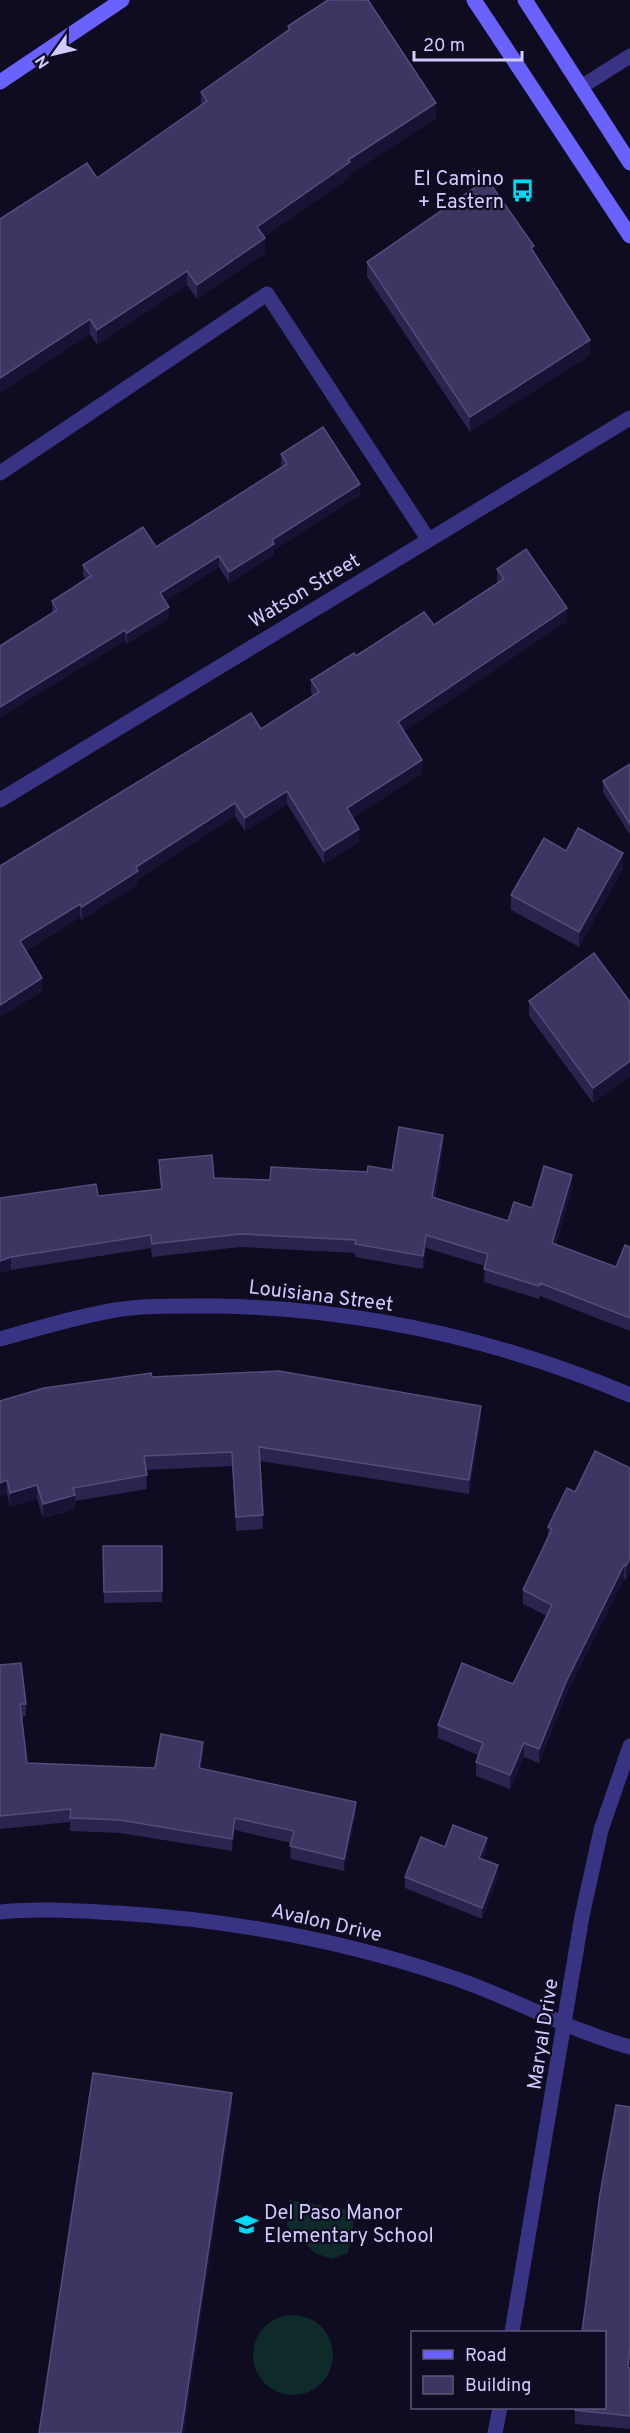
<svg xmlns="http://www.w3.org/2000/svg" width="630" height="2433" viewBox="0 0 630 2433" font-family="Overpass,sans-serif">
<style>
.green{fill:#0e2b2a}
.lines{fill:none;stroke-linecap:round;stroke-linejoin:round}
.lane{stroke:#383382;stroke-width:15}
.street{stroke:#383382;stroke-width:15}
.secondary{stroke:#6962ff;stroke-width:15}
.wall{fill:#2c234f}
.shaded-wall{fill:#191234}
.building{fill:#3e3562;stroke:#554c7b;stroke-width:1.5}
.labels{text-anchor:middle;stroke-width:4.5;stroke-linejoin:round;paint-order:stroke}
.poi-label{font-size:20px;fill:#d2cbff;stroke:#0f0b20;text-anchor:end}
.street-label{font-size:20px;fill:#d2cbff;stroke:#0f0b20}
</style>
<rect width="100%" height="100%" fill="#0f0b20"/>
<g class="green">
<path d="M 289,2200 L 356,2211 L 348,2253 L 332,2259 L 315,2253 L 287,2226 Z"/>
<circle cx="293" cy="2355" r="40"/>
</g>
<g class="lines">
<g class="lane">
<path d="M 581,87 L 630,56"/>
<path d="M 0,473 L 267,294 L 428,539"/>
</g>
<g class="street">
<path d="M 0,800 L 630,418"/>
<path d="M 0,1339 C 38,1328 76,1317 115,1310 C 149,1305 184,1306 219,1306 C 360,1309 500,1340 630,1395"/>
<path d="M 0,1912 C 39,1908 79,1911 118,1913 C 231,1920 341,1940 448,1976 C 510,1996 567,2030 630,2047"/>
<path d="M 512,2332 L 582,1916 L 601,1830 L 630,1746"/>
<path d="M 495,2433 L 500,2408"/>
</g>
<g class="secondary">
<path d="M 474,0 L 630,236"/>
<path d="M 525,0 L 630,163"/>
<path d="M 0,82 L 122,0"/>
</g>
</g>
<g class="wall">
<path d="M 288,26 L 436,118 L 350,174 L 350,177 L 264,237 L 265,253 L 197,299 L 187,285 L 97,345 L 90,334 L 0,393 L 97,178 L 201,105 L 201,92 L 288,31 Z"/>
<path d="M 534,252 L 590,355 L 470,432 L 367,277 L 367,262 Z"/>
<path d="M 281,454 L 360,495 L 274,550 L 274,555 L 229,583 L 219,567 L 165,601 L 169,618 L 127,644 L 125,641 L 52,613 L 52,601 L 86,579 L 83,576 L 83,565 L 156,547 L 283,467 L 281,465 Z"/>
<path d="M 497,569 L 567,621 L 404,731 L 422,773 L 352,818 L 359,842 L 324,864 L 287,804 L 245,831 L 235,816 L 138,879 L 138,884 L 82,920 L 80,917 L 26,951 L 42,991 L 0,1017 L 0,866 L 261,729 L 313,696 L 311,693 L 311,680 L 356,656 L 434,625 L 498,583 L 497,582 Z"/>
<path d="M 630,764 L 630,835 L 603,792 L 603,781 Z"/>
<path d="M 566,851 L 623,868 L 579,947 L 511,910 L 511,895 Z"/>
<path d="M 529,1001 L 630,1002 L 630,1076 L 593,1103 L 529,1016 Z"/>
<path d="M 443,1148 L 435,1198 L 508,1221 L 532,1208 L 572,1188 L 556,1244 L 616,1267 L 630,1247 L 630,1331 L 540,1296 L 539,1299 L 484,1282 L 485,1266 L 426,1248 L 423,1269 L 355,1257 L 355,1253 L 240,1247 L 152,1257 L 151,1248 L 11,1270 L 0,1198 L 98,1196 L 161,1190 L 159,1173 L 159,1160 L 214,1178 L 270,1180 L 392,1170 Z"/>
<path d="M 152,1377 L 481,1420 L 469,1494 L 260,1461 L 263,1529 L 236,1531 L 232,1466 L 146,1470 L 147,1489 L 75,1501 L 75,1509 L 43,1518 L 37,1499 L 10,1507 L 7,1494 L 0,1401 Z"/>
<path d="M 630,1468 L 630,1572 L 626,1580 L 624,1579 L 566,1695 L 539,1763 L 524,1757 L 510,1789 L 476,1776 L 476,1762 L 478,1755 L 438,1738 L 438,1725 L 513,1684 L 547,1616 L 523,1604 L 523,1590 L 548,1538 L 548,1527 L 575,1492 Z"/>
<path d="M 103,1546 L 162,1546 L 162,1602 L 104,1603 Z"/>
<path d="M 0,1665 L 26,1704 L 26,1716 L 22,1717 L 27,1763 L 155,1768 L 203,1754 L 201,1768 L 356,1814 L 344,1871 L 290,1859 L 291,1843 L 235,1830 L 232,1851 L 120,1833 L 70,1831 L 70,1822 L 0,1829 Z"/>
<path d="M 445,1847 L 487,1849 L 483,1859 L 498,1876 L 482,1919 L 405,1888 L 405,1877 Z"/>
<path d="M 630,2107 L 630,2359 L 629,2367 L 630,2368 L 630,2429 L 575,2424 L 575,2408 Z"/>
</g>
<g class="shaded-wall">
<path d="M 436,103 L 436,118 L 350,174 L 350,177 L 257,242 L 257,227 L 348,160 Z"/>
<path d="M 265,238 L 265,253 L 197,299 L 197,285 Z"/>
<path d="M 187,271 L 187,285 L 97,345 L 97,330 Z"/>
<path d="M 90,319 L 90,334 L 0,393 L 0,378 Z"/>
<path d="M 590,340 L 590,355 L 470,432 L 470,417 Z"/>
<path d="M 360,484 L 360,495 L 274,550 L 274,555 L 229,583 L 229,572 L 272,540 Z"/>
<path d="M 219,556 L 219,567 L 160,604 L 160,593 Z"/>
<path d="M 169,607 L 169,618 L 127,644 L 127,633 Z"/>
<path d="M 567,608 L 567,621 L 398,735 L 398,722 Z"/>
<path d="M 125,630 L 125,641 L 0,718 L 0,707 Z"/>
<path d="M 422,760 L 422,773 L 347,821 L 347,808 Z"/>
<path d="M 287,791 L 287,804 L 245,831 L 245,818 Z"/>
<path d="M 235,803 L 235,816 L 138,879 L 138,884 L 82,920 L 82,907 L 136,867 Z"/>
<path d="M 359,829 L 359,842 L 324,864 L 324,851 Z"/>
<path d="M 623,853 L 623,868 L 579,947 L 579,932 Z"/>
<path d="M 80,904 L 80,917 L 20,954 L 20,941 Z"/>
<path d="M 42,978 L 42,991 L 0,1017 L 0,1005 Z"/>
<path d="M 630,1061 L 630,1076 L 593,1103 L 593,1088 Z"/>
<path d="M 443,1135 L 443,1148 L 432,1210 L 432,1197 Z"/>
<path d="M 572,1175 L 572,1188 L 552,1256 L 552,1243 Z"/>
<path d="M 426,1235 L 426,1248 L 423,1269 L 423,1256 Z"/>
<path d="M 11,1257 L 11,1270 L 0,1274 L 0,1261 Z"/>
<path d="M 481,1406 L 481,1420 L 469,1494 L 469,1480 Z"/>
<path d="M 7,1480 L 7,1494 L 0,1497 L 0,1483 Z"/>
<path d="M 37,1485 L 37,1499 L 10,1507 L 10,1493 Z"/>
<path d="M 75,1495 L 75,1509 L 43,1518 L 43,1504 Z"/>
<path d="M 630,1558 L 630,1572 L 626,1580 L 626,1566 Z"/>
<path d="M 624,1565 L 624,1579 L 566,1695 L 539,1763 L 539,1749 L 566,1682 Z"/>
<path d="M 203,1742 L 203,1754 L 199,1780 L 199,1768 Z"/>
<path d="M 524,1743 L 524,1757 L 510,1789 L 510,1775 Z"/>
<path d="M 356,1802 L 356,1814 L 344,1871 L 344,1859 Z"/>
<path d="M 235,1818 L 235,1830 L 232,1851 L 232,1839 Z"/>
<path d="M 487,1838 L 487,1849 L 479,1869 L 479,1858 Z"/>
<path d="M 498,1865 L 498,1876 L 482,1919 L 482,1908 Z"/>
<path d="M 232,2093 L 232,2111 L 184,2433 L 181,2433 Z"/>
</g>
<g class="building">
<path d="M 328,0 L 368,0 L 436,103 L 348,160 L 350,162 L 257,227 L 265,238 L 197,285 L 187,271 L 97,330 L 90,319 L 0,378 L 0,219 L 87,163 L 97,178 L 207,101 L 201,92 L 290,29 L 288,26 Z"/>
<path d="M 487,179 L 534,246 L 531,248 L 590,340 L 470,417 L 367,262 Z"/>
<path d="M 323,427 L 360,484 L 272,540 L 274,544 L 229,572 L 219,556 L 160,593 L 169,607 L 127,633 L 125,630 L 0,707 L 0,646 L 57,610 L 52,601 L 91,576 L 83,565 L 143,527 L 156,547 L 287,464 L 281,454 Z"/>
<path d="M 526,549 L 567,608 L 398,722 L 422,760 L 347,808 L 359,829 L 324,851 L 287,791 L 245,818 L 235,803 L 136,867 L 138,871 L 82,907 L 80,904 L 20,941 L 42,978 L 0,1005 L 0,866 L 251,713 L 261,729 L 319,692 L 311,680 L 354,653 L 356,656 L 424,612 L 434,625 L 504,579 L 497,569 Z"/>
<path d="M 630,764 L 630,824 L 603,781 Z"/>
<path d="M 578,828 L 623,853 L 579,932 L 511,895 L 544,838 L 566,851 Z"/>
<path d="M 594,953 L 630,1002 L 630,1061 L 593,1088 L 529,1001 Z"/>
<path d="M 399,1127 L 443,1135 L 432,1197 L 508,1221 L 514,1202 L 532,1208 L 544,1166 L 572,1175 L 552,1243 L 616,1267 L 625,1245 L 630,1247 L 630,1318 L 540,1283 L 539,1286 L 484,1269 L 488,1254 L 426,1235 L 423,1256 L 355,1244 L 356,1240 L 240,1234 L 152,1244 L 151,1235 L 11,1257 L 0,1261 L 0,1198 L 96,1184 L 98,1196 L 162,1189 L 159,1160 L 212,1155 L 214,1178 L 270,1180 L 271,1167 L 367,1172 L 368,1166 L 392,1170 Z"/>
<path d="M 279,1371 L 481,1406 L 469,1480 L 259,1447 L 263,1515 L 236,1517 L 232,1452 L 144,1456 L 147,1475 L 73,1488 L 75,1495 L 43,1504 L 37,1485 L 10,1493 L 7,1480 L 0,1483 L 0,1401 L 44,1388 L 151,1373 L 152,1377 Z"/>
<path d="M 595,1451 L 630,1468 L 630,1558 L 626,1566 L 624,1565 L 566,1682 L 539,1749 L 524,1743 L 510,1775 L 476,1762 L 483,1743 L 438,1725 L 462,1663 L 513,1684 L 552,1605 L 523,1590 L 552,1529 L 548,1527 L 567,1488 L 575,1492 Z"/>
<path d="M 103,1546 L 162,1546 L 162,1591 L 104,1592 Z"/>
<path d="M 21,1663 L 26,1704 L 20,1704 L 27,1763 L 155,1768 L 161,1734 L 203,1742 L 199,1768 L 356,1802 L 344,1859 L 290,1846 L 294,1831 L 235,1818 L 232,1839 L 120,1820 L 70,1818 L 71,1809 L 0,1816 L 0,1665 Z"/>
<path d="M 453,1825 L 487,1838 L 479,1858 L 498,1865 L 482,1908 L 405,1877 L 421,1837 L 445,1847 Z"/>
<path d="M 93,2073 L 232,2093 L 181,2433 L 39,2433 Z"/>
<path d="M 616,2105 L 630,2107 L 630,2345 L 628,2367 L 630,2368 L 630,2416 L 575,2410 L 575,2408 L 604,2408 L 604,2332 L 582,2332 L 600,2194 Z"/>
</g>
<defs>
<symbol id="bus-bare" viewBox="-9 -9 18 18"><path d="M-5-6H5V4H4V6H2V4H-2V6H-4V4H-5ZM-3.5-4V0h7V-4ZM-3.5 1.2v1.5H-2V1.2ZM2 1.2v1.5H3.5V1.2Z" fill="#00d9f6" stroke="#0f0b20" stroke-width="2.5" paint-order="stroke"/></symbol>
<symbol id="school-bare" viewBox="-9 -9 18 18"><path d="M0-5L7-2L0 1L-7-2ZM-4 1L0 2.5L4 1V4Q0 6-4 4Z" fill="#00d9f6" stroke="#0f0b20" stroke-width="2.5" paint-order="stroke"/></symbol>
</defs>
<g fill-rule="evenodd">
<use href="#bus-bare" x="506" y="174" width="33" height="33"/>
<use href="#school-bare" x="230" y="2208" width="33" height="33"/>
</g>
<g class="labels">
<g class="poi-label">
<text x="504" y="185">El Camino<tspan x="504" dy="23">+ Eastern</tspan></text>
<text x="264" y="2219" text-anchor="start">Del Paso Manor<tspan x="264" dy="23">Elementary School</tspan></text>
</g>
<g class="street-label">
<text transform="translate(304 590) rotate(-31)" y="7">Watson Street</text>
<text transform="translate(321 1295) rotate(7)" y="7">Louisiana Street</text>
<text transform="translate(327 1922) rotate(13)" y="7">Avalon Drive</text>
<text transform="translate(542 2034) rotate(-81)" y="7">Maryal Drive</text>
</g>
</g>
<rect x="411" y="2331" width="195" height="78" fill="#0f0b20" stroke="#5d5879" stroke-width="1.5"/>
<rect x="423" y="2350" width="30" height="9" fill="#6962ff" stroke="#5d5879" stroke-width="1.5"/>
<text x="465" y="2361" font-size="18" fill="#d2cbff">Road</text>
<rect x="423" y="2376" width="30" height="18" fill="#3e3562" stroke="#5d5879" stroke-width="1.5"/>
<text x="465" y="2391" font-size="18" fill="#d2cbff">Building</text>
<g transform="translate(54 54) rotate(236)" stroke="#0f0b20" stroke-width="4.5" paint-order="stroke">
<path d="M0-4.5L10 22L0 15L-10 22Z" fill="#d2cbff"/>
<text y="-9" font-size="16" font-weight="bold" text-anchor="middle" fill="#d2cbff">N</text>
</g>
<path d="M414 51v9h108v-9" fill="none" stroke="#d2cbff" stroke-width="3"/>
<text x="423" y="51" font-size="18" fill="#d2cbff" stroke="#0f0b20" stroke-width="4.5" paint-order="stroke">20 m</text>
</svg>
